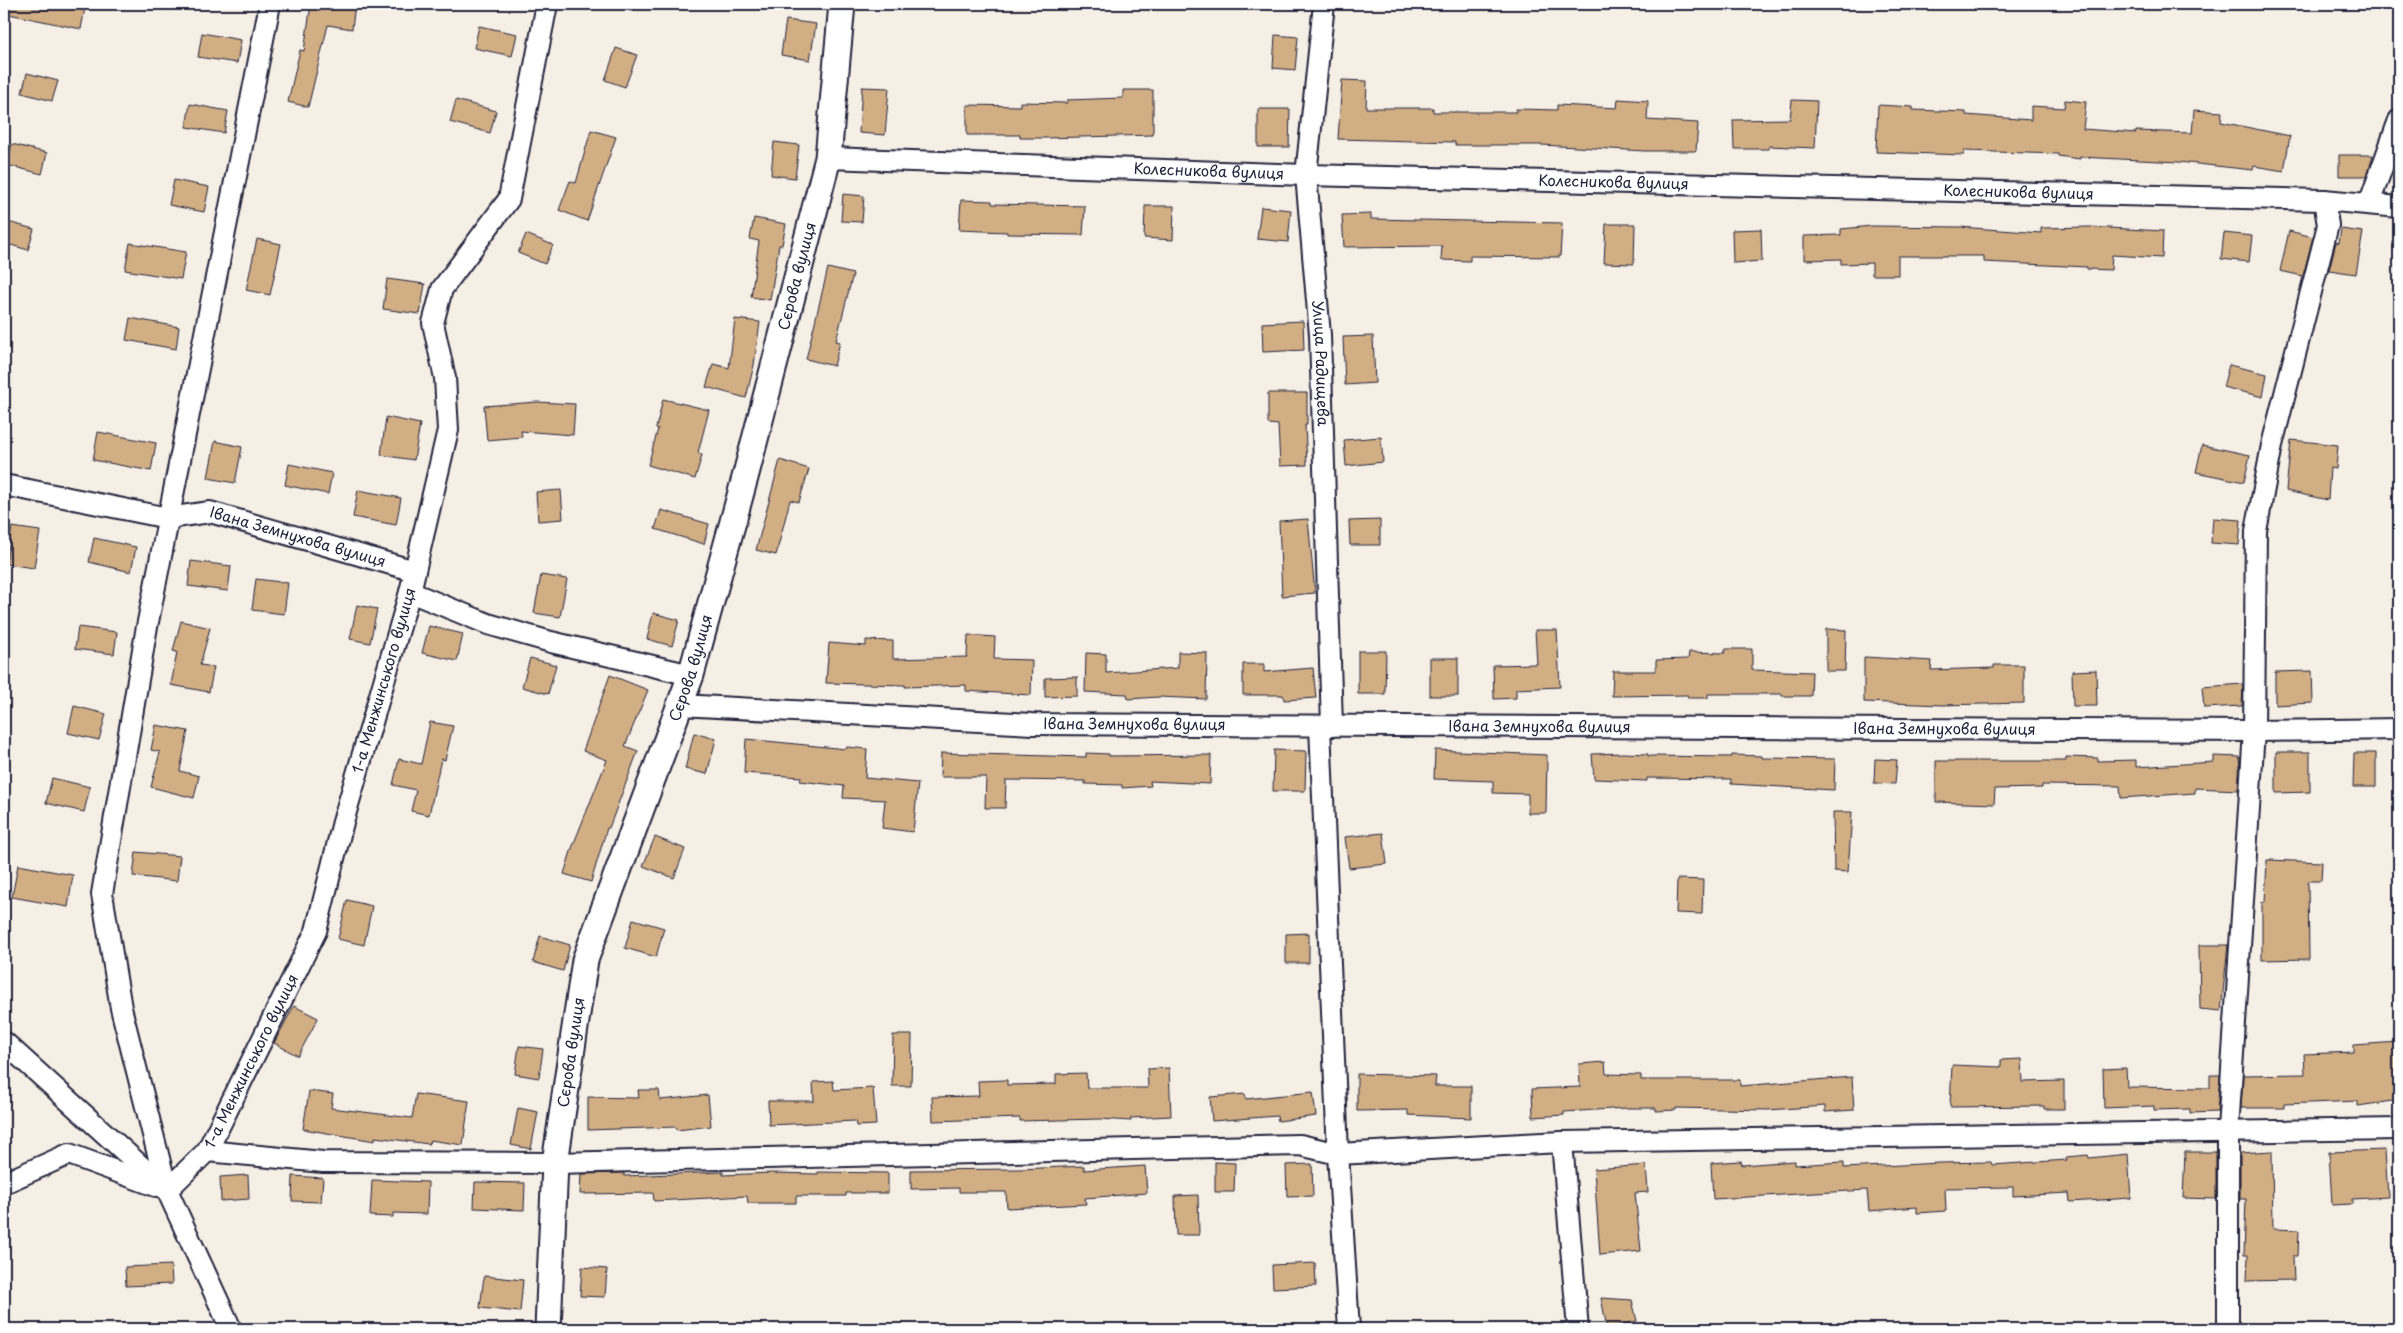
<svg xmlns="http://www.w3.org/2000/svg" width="2403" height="1333" viewBox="0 0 2403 1333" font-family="'Playpen Sans',sans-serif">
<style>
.building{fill:#d2ae84;stroke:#22223b}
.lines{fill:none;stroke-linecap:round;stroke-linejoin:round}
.minor-casing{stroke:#22223b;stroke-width:24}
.tertiary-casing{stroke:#22223b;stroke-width:29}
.minor{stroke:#fff;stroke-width:20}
.tertiary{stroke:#fff;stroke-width:25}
.labels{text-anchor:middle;stroke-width:5;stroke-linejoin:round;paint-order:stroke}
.street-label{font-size:15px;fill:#22223b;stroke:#fff}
</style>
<rect width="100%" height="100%" fill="#f6efe6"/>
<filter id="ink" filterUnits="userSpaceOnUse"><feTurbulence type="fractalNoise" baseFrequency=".02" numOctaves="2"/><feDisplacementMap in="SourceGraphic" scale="10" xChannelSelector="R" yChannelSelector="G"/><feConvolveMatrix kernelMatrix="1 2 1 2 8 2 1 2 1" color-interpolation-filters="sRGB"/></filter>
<g filter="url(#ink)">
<g class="building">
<path d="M 4,4 L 63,4 L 85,8 L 81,29 L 4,13 Z"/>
<path d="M 311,4 L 355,4 L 352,29 L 328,25 L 308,107 L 288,102 L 300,50 L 304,51 Z"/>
<path d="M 786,20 L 816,24 L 810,60 L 781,55 Z"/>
<path d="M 479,26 L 517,34 L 512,56 L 474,48 Z"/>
<path d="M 202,33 L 241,40 L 237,63 L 198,57 Z"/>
<path d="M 1275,35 L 1298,37 L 1295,70 L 1273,68 Z"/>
<path d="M 616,48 L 637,55 L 625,87 L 605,80 Z"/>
<path d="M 27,73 L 58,81 L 52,101 L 22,93 Z"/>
<path d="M 1342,80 L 1367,81 L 1366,108 L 1433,108 L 1433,112 L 1516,112 L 1516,109 L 1557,110 L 1557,105 L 1617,108 L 1618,99 L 1648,101 L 1647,120 L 1698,123 L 1696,151 L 1645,151 L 1542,145 L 1455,145 L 1455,142 L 1338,139 Z"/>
<path d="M 862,87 L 889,88 L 885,135 L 859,133 Z"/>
<path d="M 1123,90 L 1153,90 L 1153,135 L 1045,138 L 1020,138 L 1020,135 L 967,135 L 967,105 L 1020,106 L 1020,102 L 1067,103 L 1067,100 L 1123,98 Z"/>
<path d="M 456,100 L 496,111 L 490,133 L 450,122 Z"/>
<path d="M 1792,100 L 1817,101 L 1815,148 L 1769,146 L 1769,149 L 1734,149 L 1733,120 L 1790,119 Z"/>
<path d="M 2065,100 L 2086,102 L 2083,129 L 2136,133 L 2136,131 L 2192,133 L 2194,110 L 2222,112 L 2221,122 L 2290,136 L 2284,171 L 2254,166 L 2253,170 L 2179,162 L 2080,157 L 2080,159 L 2058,156 L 2058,154 L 1964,151 L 1964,155 L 1876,152 L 1878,105 L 1913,107 L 1913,110 L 1966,112 L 1966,115 L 2031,120 L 2031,106 L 2064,108 Z"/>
<path d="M 190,104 L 228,111 L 224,133 L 186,127 Z"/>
<path d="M 1258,109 L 1290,109 L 1289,147 L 1258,147 Z"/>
<path d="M 591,130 L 616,137 L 587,221 L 559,210 L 570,181 L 576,183 Z"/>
<path d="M 774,142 L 799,145 L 795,178 L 771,175 Z"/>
<path d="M 12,144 L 47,153 L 42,174 L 7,165 Z"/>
<path d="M 2339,155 L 2373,155 L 2367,176 L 2339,176 Z"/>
<path d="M 174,180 L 209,187 L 204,212 L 169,205 Z"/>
<path d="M 843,194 L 864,196 L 862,222 L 841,221 Z"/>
<path d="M 961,200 L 992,201 L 992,204 L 1085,206 L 1083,235 L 1007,234 L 1007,232 L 959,230 Z"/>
<path d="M 1145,206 L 1174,206 L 1173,240 L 1144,238 Z"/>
<path d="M 1261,207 L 1291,210 L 1288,242 L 1257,239 Z"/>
<path d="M 1371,214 L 1371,219 L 1562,223 L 1560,257 L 1470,256 L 1470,261 L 1441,260 L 1442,246 L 1344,247 L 1342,215 Z"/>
<path d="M 754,218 L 786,224 L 782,245 L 779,245 L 770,300 L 751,297 L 759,241 L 750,239 Z"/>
<path d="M 4,221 L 34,229 L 28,250 L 4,243 Z"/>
<path d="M 1606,224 L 1635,224 L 1634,264 L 1604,263 Z"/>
<path d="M 1872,226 L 1960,227 L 2041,233 L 2041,228 L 2090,227 L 2163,231 L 2162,258 L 2112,255 L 2111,270 L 2087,269 L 2087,267 L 1984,262 L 1984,256 L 1898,256 L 1898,275 L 1872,275 L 1872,263 L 1841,264 L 1841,259 L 1804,260 L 1804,236 L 1841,235 L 1841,229 Z"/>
<path d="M 1761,229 L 1762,261 L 1733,263 L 1732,230 Z"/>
<path d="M 2341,229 L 2363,232 L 2356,274 L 2329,270 L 2336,242 L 2339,243 Z"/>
<path d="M 2289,231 L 2313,237 L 2303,276 L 2280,271 Z"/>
<path d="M 2224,233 L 2252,236 L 2249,262 L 2221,259 Z"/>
<path d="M 526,234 L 553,245 L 545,264 L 518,253 Z"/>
<path d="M 257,239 L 281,244 L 270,295 L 246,290 Z"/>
<path d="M 130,243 L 186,252 L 181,279 L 125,270 Z"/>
<path d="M 828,268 L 853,274 L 836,341 L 840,342 L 834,366 L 806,359 Z"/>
<path d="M 387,279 L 425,284 L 420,314 L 383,309 Z"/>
<path d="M 130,318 L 179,327 L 176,349 L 126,340 Z"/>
<path d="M 735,319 L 760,322 L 754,365 L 746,398 L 706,387 L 713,364 L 729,368 Z"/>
<path d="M 1303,321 L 1304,350 L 1263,352 L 1262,323 Z"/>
<path d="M 1373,336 L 1375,383 L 1345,385 L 1343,337 Z"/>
<path d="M 2229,365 L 2267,374 L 2263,397 L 2223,387 Z"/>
<path d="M 1268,393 L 1307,393 L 1307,425 L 1305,425 L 1307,465 L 1280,466 L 1278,425 L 1268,424 Z"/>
<path d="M 663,399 L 709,410 L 698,453 L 702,455 L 695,479 L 648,465 L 658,429 L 656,428 Z"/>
<path d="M 537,402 L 575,404 L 573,435 L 521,431 L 522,437 L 487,440 L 484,406 Z"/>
<path d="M 386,417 L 420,424 L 414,460 L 381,455 Z"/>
<path d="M 98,432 L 156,443 L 151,471 L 93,460 Z"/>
<path d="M 1381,437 L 1383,462 L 1346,466 L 1344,440 Z"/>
<path d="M 2291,440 L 2338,445 L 2336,469 L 2330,468 L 2328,500 L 2286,491 Z"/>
<path d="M 215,441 L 242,447 L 235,483 L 208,478 Z"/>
<path d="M 2202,445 L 2250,455 L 2244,482 L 2196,472 Z"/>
<path d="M 780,460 L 809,469 L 799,502 L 790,500 L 776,555 L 756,550 Z"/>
<path d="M 289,464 L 332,473 L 328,494 L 285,485 Z"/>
<path d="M 358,490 L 401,498 L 396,525 L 353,517 Z"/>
<path d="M 561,490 L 563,519 L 538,521 L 536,492 Z"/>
<path d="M 661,510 L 709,524 L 704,544 L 655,529 Z"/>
<path d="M 2213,518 L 2241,520 L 2239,545 L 2211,543 Z"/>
<path d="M 1308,519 L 1315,593 L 1282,596 L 1279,521 Z"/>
<path d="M 1380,520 L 1380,545 L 1350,545 L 1349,521 Z"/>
<path d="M 12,527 L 40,531 L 34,568 L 6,564 Z"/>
<path d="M 94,538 L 136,547 L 131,572 L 89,562 Z"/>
<path d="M 191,561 L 231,566 L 228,591 L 188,586 Z"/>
<path d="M 541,575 L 567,579 L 560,617 L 534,613 Z"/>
<path d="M 256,579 L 288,583 L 284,614 L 252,610 Z"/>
<path d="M 357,605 L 377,609 L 370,643 L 350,639 Z"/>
<path d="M 653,613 L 679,620 L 672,646 L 647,639 Z"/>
<path d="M 181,621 L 210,628 L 200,665 L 214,667 L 209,692 L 171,685 L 177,652 L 173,651 Z"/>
<path d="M 429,626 L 463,634 L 457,661 L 422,653 Z"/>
<path d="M 78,627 L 117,632 L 114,654 L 75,649 Z"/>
<path d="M 1826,629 L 1846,630 L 1845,671 L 1826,671 Z"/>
<path d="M 1535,630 L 1557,630 L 1560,687 L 1516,689 L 1516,698 L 1494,699 L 1493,665 L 1537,664 Z"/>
<path d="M 968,635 L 995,637 L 994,659 L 1032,660 L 1031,695 L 966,691 L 966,685 L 905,687 L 905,685 L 826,683 L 829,643 L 866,646 L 866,640 L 893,641 L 893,659 L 967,657 Z"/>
<path d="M 1725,649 L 1752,649 L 1752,670 L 1812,672 L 1811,696 L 1782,696 L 1782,694 L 1708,694 L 1708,698 L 1688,698 L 1688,695 L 1612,696 L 1613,671 L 1656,671 L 1656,660 L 1688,659 L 1689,652 L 1725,653 Z"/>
<path d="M 1358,651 L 1386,651 L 1385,694 L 1358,694 Z"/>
<path d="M 1178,652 L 1207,653 L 1206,699 L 1158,697 L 1128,699 L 1127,694 L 1085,692 L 1086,653 L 1106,654 L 1106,673 L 1178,668 Z"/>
<path d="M 1864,657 L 1932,661 L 1931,670 L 1994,668 L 1994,665 L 2024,665 L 2024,703 L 1943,705 L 1864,702 Z"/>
<path d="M 530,658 L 556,665 L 548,694 L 522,687 Z"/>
<rect x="1430" y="658" width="28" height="38"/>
<path d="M 1243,664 L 1264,664 L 1264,672 L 1313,668 L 1316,698 L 1284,700 L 1283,695 L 1243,695 Z"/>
<path d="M 2096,670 L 2097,706 L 2073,706 L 2072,671 Z"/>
<path d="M 2312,671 L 2313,703 L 2275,705 L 2275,672 Z"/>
<path d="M 610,675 L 648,690 L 625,746 L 638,751 L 609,828 L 607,828 L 591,882 L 564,874 L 572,848 L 607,760 L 583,751 Z"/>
<path d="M 1077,677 L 1077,696 L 1045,697 L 1045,678 Z"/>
<path d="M 2243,684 L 2242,706 L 2204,708 L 2202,687 Z"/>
<path d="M 74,706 L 106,714 L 99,740 L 68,733 Z"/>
<path d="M 430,722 L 453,726 L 445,760 L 441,759 L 429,815 L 411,811 L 416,790 L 393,785 L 399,759 L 421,764 Z"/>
<path d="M 156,725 L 188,731 L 180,771 L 199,776 L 194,798 L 151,787 L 160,752 L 151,750 Z"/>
<path d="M 694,733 L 716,739 L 707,774 L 685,769 Z"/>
<path d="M 746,739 L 846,749 L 847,747 L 867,749 L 865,778 L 918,783 L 913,832 L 882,828 L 885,800 L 843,798 L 844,786 L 800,781 L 801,777 L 744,773 Z"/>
<path d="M 1274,750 L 1306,751 L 1305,791 L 1273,791 Z"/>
<path d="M 1435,750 L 1547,755 L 1546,813 L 1528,813 L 1528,794 L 1493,793 L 1493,781 L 1434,779 Z"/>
<path d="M 2276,752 L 2310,752 L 2310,792 L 2276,793 Z"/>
<path d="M 941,753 L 1086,757 L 1086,753 L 1109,754 L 1109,756 L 1211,755 L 1210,784 L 1150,781 L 1151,786 L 1122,788 L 1122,785 L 1085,784 L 1085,781 L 1006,780 L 1005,808 L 985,808 L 986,777 L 940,777 Z"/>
<path d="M 1623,753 L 1648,754 L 1648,756 L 1732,757 L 1732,755 L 1762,756 L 1762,758 L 1835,759 L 1834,790 L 1731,784 L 1731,779 L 1647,778 L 1647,781 L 1594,779 L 1592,754 Z"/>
<path d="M 2354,753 L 2376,753 L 2376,787 L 2353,787 Z"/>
<path d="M 2214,756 L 2240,757 L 2238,790 L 2195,788 L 2195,793 L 2121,798 L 2120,786 L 2042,785 L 2042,788 L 1995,789 L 1994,804 L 1936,802 L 1936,761 L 2066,761 L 2066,757 L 2098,758 L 2098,761 L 2136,760 L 2136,767 L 2214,762 Z"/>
<path d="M 1875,759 L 1897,760 L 1895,784 L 1874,783 Z"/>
<path d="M 52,778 L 90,787 L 84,812 L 46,803 Z"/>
<path d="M 1833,812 L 1852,812 L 1848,872 L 1834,871 Z"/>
<path d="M 1383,833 L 1387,864 L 1349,868 L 1345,837 Z"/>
<path d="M 655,837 L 685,849 L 674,878 L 643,866 Z"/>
<path d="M 136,852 L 180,856 L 177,881 L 133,876 Z"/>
<path d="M 2267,860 L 2322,862 L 2321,881 L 2308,881 L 2309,959 L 2262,960 L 2262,902 L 2265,902 Z"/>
<path d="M 18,865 L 73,875 L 68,907 L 12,897 Z"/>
<path d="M 1677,879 L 1703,880 L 1702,914 L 1676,913 Z"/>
<path d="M 347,900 L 372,906 L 364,945 L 338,939 Z"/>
<path d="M 633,919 L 664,928 L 656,957 L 625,948 Z"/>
<path d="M 1309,933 L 1309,963 L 1286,963 L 1286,934 Z"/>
<path d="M 540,936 L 570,945 L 563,971 L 533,962 Z"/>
<path d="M 2199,945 L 2228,945 L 2221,1011 L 2200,1009 Z"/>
<path d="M 294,1006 L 318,1018 L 298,1056 L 274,1043 Z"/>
<path d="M 893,1035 L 912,1035 L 911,1086 L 892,1086 Z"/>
<path d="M 2399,1042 L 2399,1100 L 2358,1106 L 2358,1101 L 2284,1104 L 2284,1108 L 2241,1108 L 2243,1075 L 2305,1074 L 2304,1054 L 2354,1052 L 2354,1045 Z"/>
<path d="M 519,1046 L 543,1049 L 539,1078 L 515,1074 Z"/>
<path d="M 2022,1059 L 2023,1082 L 2064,1081 L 2064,1109 L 2044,1109 L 2044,1106 L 1950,1107 L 1952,1065 L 2001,1067 L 2001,1060 Z"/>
<path d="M 1605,1062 L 1606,1074 L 1641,1075 L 1641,1080 L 1740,1080 L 1740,1086 L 1852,1077 L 1854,1110 L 1825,1112 L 1825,1106 L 1768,1110 L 1676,1108 L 1676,1110 L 1656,1111 L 1656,1108 L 1627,1108 L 1564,1112 L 1564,1115 L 1533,1117 L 1532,1089 L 1580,1087 L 1579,1064 Z"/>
<path d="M 1169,1068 L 1171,1116 L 1131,1118 L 1131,1121 L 1100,1119 L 1020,1121 L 1020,1118 L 933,1121 L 932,1097 L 979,1096 L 978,1081 L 1007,1080 L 1007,1085 L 1056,1084 L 1056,1074 L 1086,1073 L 1087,1088 L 1148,1088 L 1147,1069 Z"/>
<path d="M 2126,1068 L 2127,1087 L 2210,1088 L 2210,1075 L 2220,1075 L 2217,1112 L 2190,1113 L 2190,1109 L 2154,1110 L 2154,1106 L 2104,1108 L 2103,1069 Z"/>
<path d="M 1357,1074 L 1436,1076 L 1435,1086 L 1471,1086 L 1471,1118 L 1408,1115 L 1408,1110 L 1357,1111 Z"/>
<path d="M 833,1081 L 834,1090 L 873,1088 L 876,1125 L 856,1126 L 855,1121 L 769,1125 L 768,1101 L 814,1101 L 813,1082 Z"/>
<path d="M 638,1090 L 659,1090 L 660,1100 L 708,1095 L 711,1126 L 677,1130 L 676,1127 L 588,1130 L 588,1097 L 639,1098 Z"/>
<path d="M 309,1091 L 333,1094 L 331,1108 L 412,1118 L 416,1094 L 469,1101 L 463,1145 L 430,1140 L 429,1144 L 375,1137 L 375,1141 L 303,1129 Z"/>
<path d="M 1313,1092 L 1316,1116 L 1278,1121 L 1277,1116 L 1212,1121 L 1210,1097 L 1245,1094 L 1246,1099 Z"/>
<path d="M 518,1108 L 538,1112 L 531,1149 L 511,1145 Z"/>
<path d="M 2385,1150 L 2388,1197 L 2352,1199 L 2352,1204 L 2332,1205 L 2329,1152 Z"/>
<path d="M 2272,1151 L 2273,1229 L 2299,1230 L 2298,1256 L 2293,1256 L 2294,1280 L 2247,1281 L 2248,1255 L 2244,1255 L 2246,1199 L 2240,1199 L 2240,1153 Z"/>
<path d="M 2185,1152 L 2216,1152 L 2216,1199 L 2183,1198 Z"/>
<path d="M 2128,1154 L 2131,1198 L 2070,1202 L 2069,1193 L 2013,1196 L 2013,1187 L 1945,1188 L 1946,1211 L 1917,1213 L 1917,1207 L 1869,1211 L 1867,1190 L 1713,1199 L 1711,1163 L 1741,1161 L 1742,1165 L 1795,1161 L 1795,1165 L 1844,1162 L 1844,1168 L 1939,1163 L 1991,1162 L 1992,1165 L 2067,1160 L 2066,1157 L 2088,1155 L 2089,1158 Z"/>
<path d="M 1215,1162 L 1235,1163 L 1234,1192 L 1215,1192 Z"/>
<path d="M 1312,1164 L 1313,1196 L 1287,1197 L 1286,1165 Z"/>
<path d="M 1646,1165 L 1648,1192 L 1635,1193 L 1641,1251 L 1600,1255 L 1594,1169 Z"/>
<path d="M 1084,1166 L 1084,1170 L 1145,1166 L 1147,1193 L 1085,1198 L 1086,1204 L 1007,1208 L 1006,1192 L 959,1192 L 959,1188 L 911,1189 L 911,1170 L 1020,1169 Z"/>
<path d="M 723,1172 L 723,1175 L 772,1173 L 818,1174 L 818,1172 L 888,1173 L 888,1193 L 846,1193 L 846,1196 L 796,1196 L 796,1203 L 748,1203 L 747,1196 L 654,1201 L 653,1193 L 580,1194 L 581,1174 L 624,1173 L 624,1176 Z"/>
<path d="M 248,1175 L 249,1199 L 221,1201 L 220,1177 Z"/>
<path d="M 293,1176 L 323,1178 L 321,1202 L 292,1201 Z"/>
<path d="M 372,1180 L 428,1182 L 427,1214 L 393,1213 L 393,1217 L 370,1216 Z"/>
<path d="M 475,1182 L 525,1183 L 524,1210 L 474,1208 Z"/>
<path d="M 1198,1195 L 1199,1235 L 1176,1235 L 1175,1196 Z"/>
<path d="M 1315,1263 L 1316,1286 L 1273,1288 L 1272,1265 Z"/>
<path d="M 171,1265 L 172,1284 L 126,1286 L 125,1267 Z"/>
<path d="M 582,1267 L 607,1269 L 605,1297 L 580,1296 Z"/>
<path d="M 484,1276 L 523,1280 L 520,1312 L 480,1308 Z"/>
<path d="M 1601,1298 L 1632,1300 L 1637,1321 L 1607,1328 Z"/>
</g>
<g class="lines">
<defs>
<g id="minor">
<path id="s1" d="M 1324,4 L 1306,175 L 1320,335 L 1332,726"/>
<path id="s2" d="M 828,158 L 1306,175 L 2324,200 L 2399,207"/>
<path d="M 2369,204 L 2399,120"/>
<path id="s3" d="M 4,485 L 168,518 L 210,512 L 415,571"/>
<path d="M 410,592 L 488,624 L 551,642 L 691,675"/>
<path id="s4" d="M 680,705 L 1032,724 L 2254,731 L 2399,729"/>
<path d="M 1320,726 L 1338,1154 L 1349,1329"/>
<path d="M 4,1042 L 167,1190"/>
<path d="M 1562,1142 L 1578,1329"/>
<path d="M 207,1151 L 323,1162 L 555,1163 L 1300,1145 L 1338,1154 L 1562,1142 L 2399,1129"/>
<path d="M 4,1183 L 69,1154 L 156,1186"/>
<path d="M 167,1190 L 121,1008 L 102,894 L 146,632 L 270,4"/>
<path id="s5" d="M 231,1329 L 167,1190 L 207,1151 L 316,931 L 343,822 L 410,592 L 448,430 L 445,378 L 433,323 L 442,289 L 509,199 L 547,4"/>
<path d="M 2228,1329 L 2228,1130 L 2254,731 L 2256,531 L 2272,445 L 2328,225 L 2324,200"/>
</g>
<g id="tertiary">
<path id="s6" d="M 548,1329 L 555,1163 L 585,960 L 691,675 L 746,474 L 828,158 L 842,4"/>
</g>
</defs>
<use href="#minor" class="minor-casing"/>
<use href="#tertiary" class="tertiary-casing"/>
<use href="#minor" class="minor"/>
<use href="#tertiary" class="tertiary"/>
</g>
</g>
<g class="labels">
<g class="street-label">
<text dy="5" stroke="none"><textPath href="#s2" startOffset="381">Колесникова вулиця</textPath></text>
<text dy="5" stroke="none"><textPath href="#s2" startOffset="786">Колесникова вулиця</textPath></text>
<text dy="5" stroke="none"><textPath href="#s2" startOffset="1191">Колесникова вулиця</textPath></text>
<text dy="5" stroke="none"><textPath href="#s6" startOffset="1088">Сєрова вулиця</textPath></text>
<text dy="5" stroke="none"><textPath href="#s1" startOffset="361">Улица Радищева</textPath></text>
<text dy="5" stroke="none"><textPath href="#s3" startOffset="301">Івана Земнухова вулиця</textPath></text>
<text dy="5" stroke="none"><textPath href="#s6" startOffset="682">Сєрова вулиця</textPath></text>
<text dy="5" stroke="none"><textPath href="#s5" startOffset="714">1-а Менжинського вулиця</textPath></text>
<text dy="5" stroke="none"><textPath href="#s4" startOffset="455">Івана Земнухова вулиця</textPath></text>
<text dy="5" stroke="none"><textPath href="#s4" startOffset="860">Івана Земнухова вулиця</textPath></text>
<text dy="5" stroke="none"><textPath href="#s4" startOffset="1265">Івана Земнухова вулиця</textPath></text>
<text dy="5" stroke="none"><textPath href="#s6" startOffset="278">Сєрова вулиця</textPath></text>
<text dy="5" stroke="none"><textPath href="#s5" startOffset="309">1-а Менжинського вулиця</textPath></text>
</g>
</g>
<rect width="2403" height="1333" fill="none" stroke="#fff" stroke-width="20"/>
<rect x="10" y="10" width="2383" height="1313" fill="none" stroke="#22223b" stroke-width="2" filter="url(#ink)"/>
</svg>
